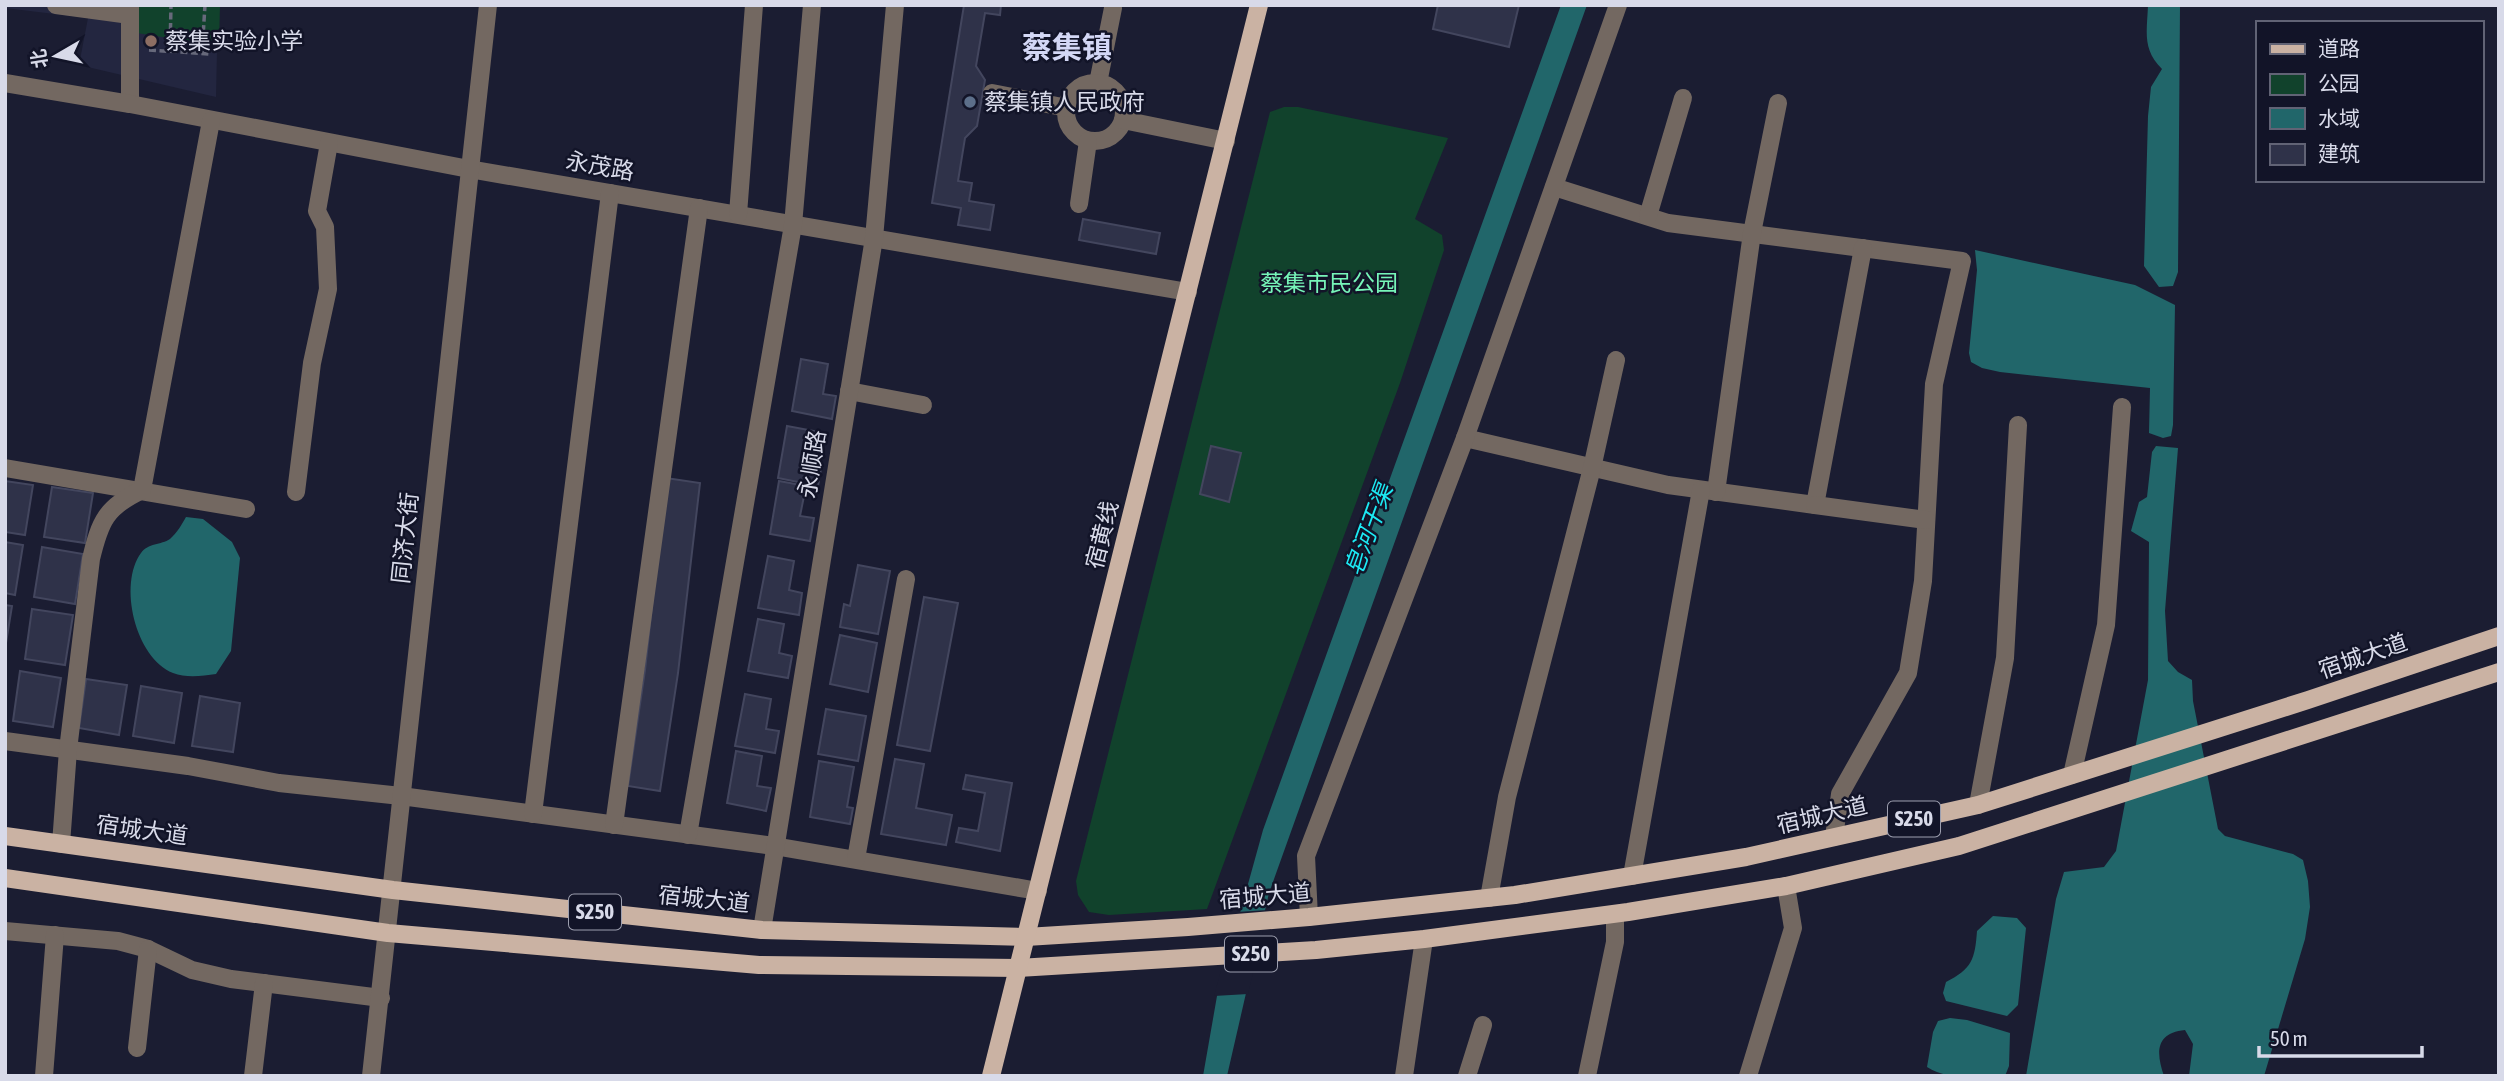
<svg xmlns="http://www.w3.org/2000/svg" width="2504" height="1081" viewBox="0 0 2504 1081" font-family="'Asap Condensed','Noto Sans SC',sans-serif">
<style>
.built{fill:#232640}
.green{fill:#11422c}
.water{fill:#21666a}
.pier{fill:#1b1d32}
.building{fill:#2f3249;stroke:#43465e;stroke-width:2}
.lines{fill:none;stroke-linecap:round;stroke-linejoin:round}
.path{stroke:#67697b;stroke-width:3.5;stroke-dasharray:7 3.5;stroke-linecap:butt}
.minor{stroke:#736861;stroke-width:18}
.major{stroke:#cab2a3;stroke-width:18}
.education-dot{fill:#8d6e63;stroke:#121428;stroke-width:2.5}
.service-dot{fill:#5c6f8a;stroke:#121428;stroke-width:2.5}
.labels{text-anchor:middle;stroke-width:5;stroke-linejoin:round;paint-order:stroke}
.shield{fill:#121428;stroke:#9d9faf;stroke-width:2}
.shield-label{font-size:21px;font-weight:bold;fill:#d8dae9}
.poi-label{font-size:23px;fill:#d8dae9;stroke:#121428;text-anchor:start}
.street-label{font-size:23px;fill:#d8dae9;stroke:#121428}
.park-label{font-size:23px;fill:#77f5b9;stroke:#121428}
.water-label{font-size:24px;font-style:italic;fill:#1ceaf4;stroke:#121428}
.district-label{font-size:30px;font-weight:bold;fill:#d3d7f5;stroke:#121428}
</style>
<rect width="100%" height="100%" fill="#1b1d32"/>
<path class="built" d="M 5,5 L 218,5 L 216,97 L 79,65 L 88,18 L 5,8 Z"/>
<g class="green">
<path d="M 136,5 L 220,5 L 219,46 L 137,33 Z"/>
<path d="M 1284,107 L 1298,107 L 1448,138 L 1415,219 L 1442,235 L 1444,250 L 1400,383 L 1207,909 L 1109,915 L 1089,912 L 1078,895 L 1076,881 L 1270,112 Z"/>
</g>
<g class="water">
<path d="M 1561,5 L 1587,5 L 1269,893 L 1227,1076 L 1203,1076 L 1217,996 L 1263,830 Z"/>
<path d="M 2148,5 L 2180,5 L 2178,272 L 2173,286 L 2159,287 L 2144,266 L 2148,116 L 2151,87 L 2162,69 C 2142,49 2147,32 2148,5 Z"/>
<path d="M 1975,250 L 2135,285 L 2175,305 L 2173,425 L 2171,436 L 2163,438 L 2149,433 L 2150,388 L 2000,372 L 1982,368 L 1971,362 L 1969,353 L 1977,270 Z"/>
<path d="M 2156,446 L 2178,448 L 2165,611 L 2168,661 L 2178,672 L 2192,680 L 2193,701 L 2218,829 L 2225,836 L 2293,854 L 2303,860 L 2308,881 L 2310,907 L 2305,939 L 2264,1076 L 2189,1076 L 2193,1044 L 2185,1030 C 2155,1033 2156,1053 2164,1076 L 2026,1076 L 2056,899 L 2064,872 L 2104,867 L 2116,851 L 2148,680 L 2149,542 L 2131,531 L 2139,502 L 2147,497 L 2152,452 Z"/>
<path d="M 186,517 L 203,519 L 232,542 L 240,558 L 231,651 L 216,674 C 202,676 186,678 173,673 C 135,658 118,584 141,553 C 148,543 161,545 170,539 C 177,533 182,524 186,517 Z"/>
<path d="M 1993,916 L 2017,918 L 2026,928 L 2018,1005 L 2007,1016 L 1946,1001 L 1943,993 L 1946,982 C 1972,969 1975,959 1977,931 Z"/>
<path d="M 1950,1018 L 1967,1020 L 2010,1033 L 2009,1066 L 2005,1076 C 1981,1076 1948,1081 1927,1067 L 1933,1032 L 1938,1021 Z"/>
</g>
<path class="pier" d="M 1268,910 L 1248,994 L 1214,996 L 1237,912 Z"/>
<g class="building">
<path d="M 964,5 L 1001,5 L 1000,15 L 985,13 L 976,66 L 985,80 L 977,126 L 965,138 L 958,181 L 972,183 L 969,201 L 994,205 L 990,230 L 958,225 L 961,208 L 932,203 Z"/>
<path d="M 1438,5 L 1519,5 L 1509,47 L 1433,29 Z"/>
<path d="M 1083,219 L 1160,233 L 1156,254 L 1079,240 Z"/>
<path d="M 801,359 L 828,364 L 823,394 L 836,396 L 832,419 L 792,411 Z"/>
<path d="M 787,426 L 814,431 L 808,461 L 822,463 L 818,486 L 778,478 Z"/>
<path d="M 1211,446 L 1241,453 L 1229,502 L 1200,494 Z"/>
<path d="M 666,478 L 700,483 L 678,673 L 660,791 L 628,786 L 645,670 Z"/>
<path d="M 5,481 L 33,485 L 25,535 L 5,532 Z"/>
<path d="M 779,481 L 806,486 L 800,516 L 814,518 L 810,541 L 770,534 Z"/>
<path d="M 52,487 L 93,493 L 85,543 L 44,537 Z"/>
<path d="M 5,542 L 23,545 L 15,595 L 5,593 Z"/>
<path d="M 42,547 L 83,554 L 75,604 L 34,597 Z"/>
<path d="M 768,556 L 794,561 L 789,590 L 802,593 L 799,615 L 758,608 Z"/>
<path d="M 858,565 L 890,571 L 878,634 L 840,627 L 844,604 L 850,606 Z"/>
<path d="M 924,597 L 958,603 L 930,751 L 897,745 Z"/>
<path d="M 5,605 L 12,606 L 5,649 Z"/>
<path d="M 32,609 L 73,615 L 65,665 L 25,659 Z"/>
<path d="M 758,619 L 784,624 L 779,653 L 792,656 L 788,678 L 748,671 Z"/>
<path d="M 840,635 L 877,643 L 868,692 L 830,684 Z"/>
<path d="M 20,671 L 61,678 L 53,727 L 13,721 Z"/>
<path d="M 86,679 L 127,685 L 119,735 L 79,728 Z"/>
<path d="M 141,686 L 182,693 L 174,743 L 133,736 Z"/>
<path d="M 745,694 L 771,699 L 766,729 L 779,731 L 775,753 L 735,746 Z"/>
<path d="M 200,696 L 240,703 L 233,752 L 192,746 Z"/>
<path d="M 826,709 L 866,716 L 858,761 L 818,754 Z"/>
<path d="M 736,751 L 762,756 L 757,786 L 771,788 L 766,811 L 727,803 Z"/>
<path d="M 895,759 L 924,764 L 916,808 L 952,815 L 946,845 L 881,834 Z"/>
<path d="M 819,761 L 854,767 L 847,807 L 853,808 L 850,824 L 810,817 Z"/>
<path d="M 966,775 L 1012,783 L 1000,851 L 956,842 L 959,828 L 978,831 L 985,793 L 963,789 Z"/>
</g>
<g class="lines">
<g class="path">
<path d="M 149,50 L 210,54"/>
<path d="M 170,51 L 171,5"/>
<path d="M 202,53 L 205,5"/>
</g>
<g class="minor">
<path d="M 56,5 L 130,15"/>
<path d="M 130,5 L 130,104"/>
<path d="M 5,83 L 130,104 L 469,169 L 1188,292"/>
<path d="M 1098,83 L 1113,8"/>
<circle cx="1095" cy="112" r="29"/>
<path d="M 992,93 L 1067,108"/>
<path d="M 1123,120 L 1226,141"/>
<path d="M 1554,187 L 1668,223 L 1962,261 L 1934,384 L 1923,581 L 1908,673 L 1840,794 L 1834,837"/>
<path d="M 1079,204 L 1088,141"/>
<path d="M 738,214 L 754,5"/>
<path d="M 1648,216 L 1683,98"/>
<path d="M 849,391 L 923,405"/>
<path d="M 1465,438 L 1668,485 L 1815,505 L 1863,248"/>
<path d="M 5,468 L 246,509"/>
<path d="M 296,492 L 312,363 L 328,289 L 325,227 L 317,211 L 329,143"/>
<path d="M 1716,492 L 1752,233 L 1778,103"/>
<path d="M 1815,505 L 1926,520"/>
<path d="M 5,741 L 188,766 L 279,783 L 401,796 L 774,846 L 1038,891"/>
<path d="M 2072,775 L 2106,625 L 2122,407"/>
<path d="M 1978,805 L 2005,658 L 2018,425"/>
<path d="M 533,814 L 610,193"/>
<path d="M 614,825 L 699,208"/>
<path d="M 688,835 L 793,225 L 812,5"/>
<path d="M 61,844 L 68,750 L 91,559 C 100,521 106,507 142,490 L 211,121"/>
<path d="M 856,859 L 906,579"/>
<path d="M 1632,876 L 1701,490"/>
<path d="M 1489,898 L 1507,797 L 1592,468 L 1616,360"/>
<path d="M 1309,917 L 1306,856 L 1465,438 L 1618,5"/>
<path d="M 762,930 L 874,238 L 895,5"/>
<path d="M 5,931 L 118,941 L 148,949 L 192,970 L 231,979 L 381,998"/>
<path d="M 137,1048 L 148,949"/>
<path d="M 44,1076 L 55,935"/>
<path d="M 253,1076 L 264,983"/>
<path d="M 371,1076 L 488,5"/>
<path d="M 1404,1076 L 1424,939"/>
<path d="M 1467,1076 L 1483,1025"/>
<path d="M 1587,1076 L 1615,942 L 1615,914"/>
<path d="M 1748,1076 L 1793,928 L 1786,886"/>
</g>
<g class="major">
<path d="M 5,836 L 393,890 L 762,930 L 1026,937 L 1188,927 L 1309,917 L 1515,895 L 1746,857 L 1978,805 L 2308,700 L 2499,636"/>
<path d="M 5,878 L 388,933 L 759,965 L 1018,968 L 1316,950 L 1424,939 L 1628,912 L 1786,886 L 1959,846 L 2499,672"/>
<path d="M 991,1076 L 1259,5"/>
</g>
</g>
<circle class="education-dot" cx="151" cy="41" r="7"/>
<circle class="service-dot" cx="970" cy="102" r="7"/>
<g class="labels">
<g class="shield">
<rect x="1888" y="801.5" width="52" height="35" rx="5"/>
<rect x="569" y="894.5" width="52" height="35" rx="5"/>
<rect x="1225" y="936.5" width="52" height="35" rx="5"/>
</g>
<g class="shield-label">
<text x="1914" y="826">S250</text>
<text x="595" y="919">S250</text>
<text x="1251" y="961">S250</text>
</g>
<g class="poi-label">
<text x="165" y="49">蔡集实验小学</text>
<text x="984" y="110">蔡集镇人民政府</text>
</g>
<g class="street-label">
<text transform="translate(600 166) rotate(10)" y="8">永茂路</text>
<text transform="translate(812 464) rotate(-81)" y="8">永顺路</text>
<text transform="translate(1102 535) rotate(-76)" y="8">宿黄线</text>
<text transform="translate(405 538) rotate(-84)" y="8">同济大街</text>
<text transform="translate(2363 656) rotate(-19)" y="8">宿城大道</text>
<text transform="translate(1822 815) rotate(-13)" y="8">宿城大道</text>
<text transform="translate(142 830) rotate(8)" y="8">宿城大道</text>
<text transform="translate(1265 896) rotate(-5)" y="8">宿城大道</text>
<text transform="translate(704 899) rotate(6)" y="8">宿城大道</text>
</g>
<g class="park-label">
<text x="1329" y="291">蔡集市民公园</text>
</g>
<g class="water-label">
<text transform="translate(1369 530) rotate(-70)" y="8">皂河干渠</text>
</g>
<g class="district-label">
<text x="1067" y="58">蔡集镇</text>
</g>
</g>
<rect width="2504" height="1081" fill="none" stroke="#d8dae9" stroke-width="14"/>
<rect x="2256" y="21" width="228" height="161" fill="#121428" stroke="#616375" stroke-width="2"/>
<rect x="2270" y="44" width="35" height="10" fill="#cab2a3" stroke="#616375" stroke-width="2"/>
<text x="2318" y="56" font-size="21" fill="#d8dae9">道路</text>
<rect x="2270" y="74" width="35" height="21" fill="#11422c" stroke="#616375" stroke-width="2"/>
<text x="2318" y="91" font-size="21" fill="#d8dae9">公园</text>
<rect x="2270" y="108" width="35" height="21" fill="#21666a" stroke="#616375" stroke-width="2"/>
<text x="2318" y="126" font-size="21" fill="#d8dae9">水域</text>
<rect x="2270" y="144" width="35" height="21" fill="#2f3249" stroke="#616375" stroke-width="2"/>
<text x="2318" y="161" font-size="21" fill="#d8dae9">建筑</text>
<g transform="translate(56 56) rotate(261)" stroke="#121428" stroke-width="5" paint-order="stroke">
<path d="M0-5L12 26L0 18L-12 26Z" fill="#d8dae9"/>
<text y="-10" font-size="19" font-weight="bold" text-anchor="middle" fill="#d8dae9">北</text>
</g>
<path d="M2259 1046v10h163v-10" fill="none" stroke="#d8dae9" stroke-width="3.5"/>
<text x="2270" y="1046" font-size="21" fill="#d8dae9" stroke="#121428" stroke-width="5" paint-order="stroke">50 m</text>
</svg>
